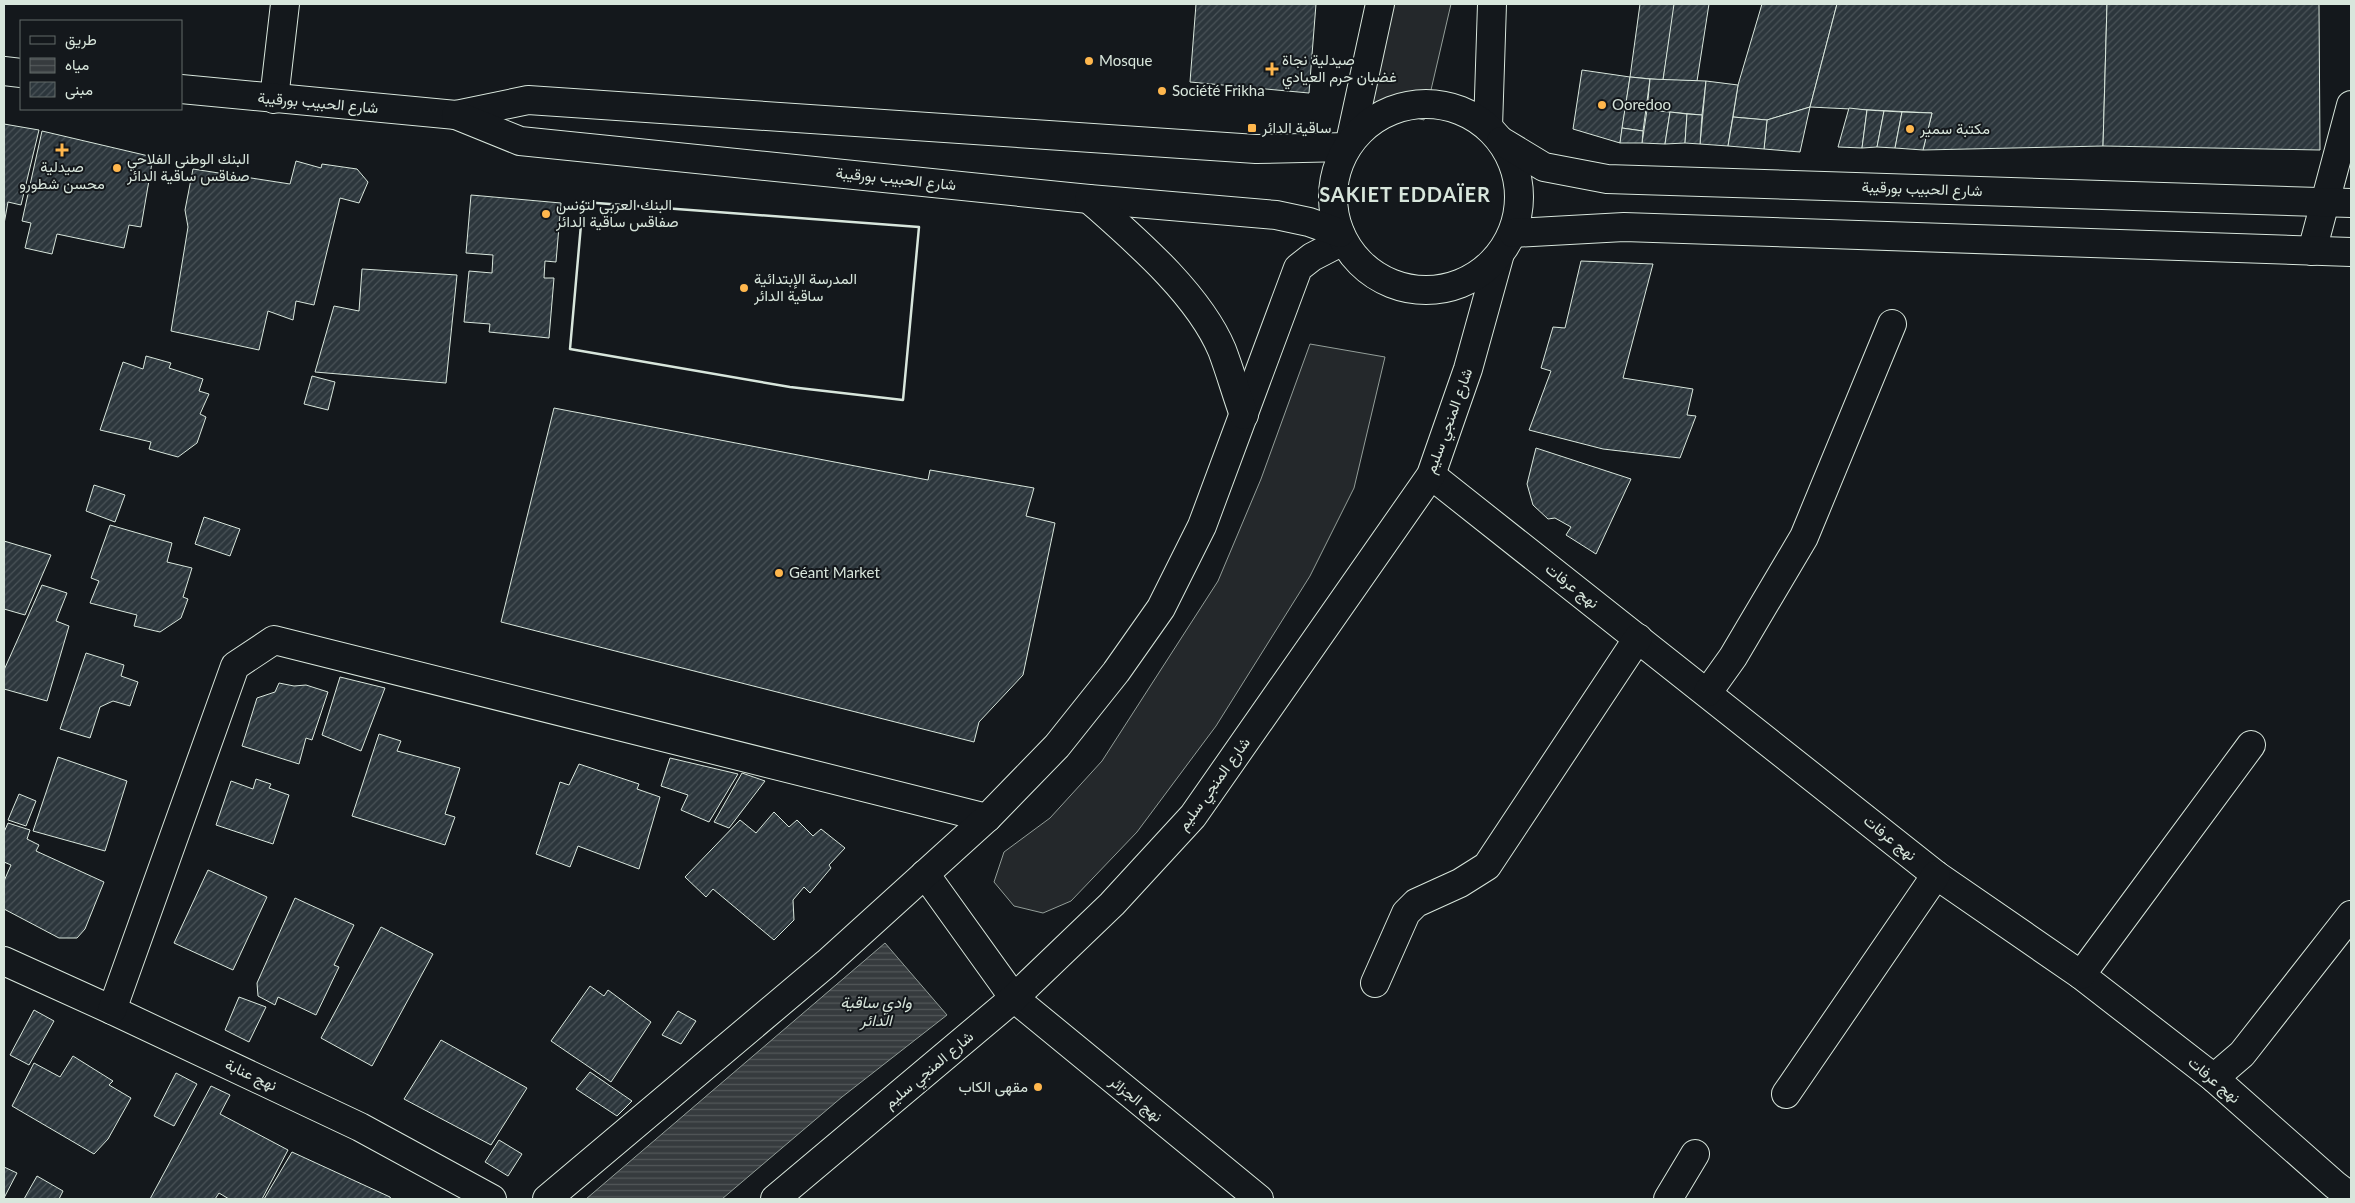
<svg xmlns="http://www.w3.org/2000/svg" width="2355" height="1203" viewBox="0 0 2355 1203" font-family="Lato,Vazirmatn,sans-serif">
<style>
.parking{fill:#24282b;stroke:#939e99}
.water{fill:url(#water-rules);stroke:#939e99}
.building{fill:url(#building-hatch);stroke:#d8e6dc}
.lines{fill:none;stroke-linecap:round;stroke-linejoin:round}
.street-casing{stroke:#d8e6dc;stroke-width:30}
.secondary-casing{stroke:#d8e6dc;stroke-width:30}
.primary-casing{stroke:#d8e6dc;stroke-width:30}
.street{stroke:#14181c;stroke-width:28}
.secondary{stroke:#14181c;stroke-width:28}
.primary{stroke:#14181c;stroke-width:28}
.wall{stroke:#d8e6dc;stroke-width:2.5}
.poi-dot{fill:#ffb74d;stroke:#14181c;stroke-width:2}
.labels{text-anchor:middle;stroke-width:4;stroke-linejoin:round;paint-order:stroke}
.poi-label{font-size:15px;fill:#d8e6dc;stroke:#14181c;text-anchor:start}
.street-label{font-size:15px;fill:#d8e6dc;stroke:#14181c}
.water-label{font-size:16px;font-style:italic;fill:#d8e6dc;stroke:#14181c}
.district-label{font-size:20px;font-weight:bold;letter-spacing:1px;fill:#d8e6dc;stroke:#14181c}
</style>
<defs>
<pattern id="water-rules" width="6" height="5" patternUnits="userSpaceOnUse" patternTransform="scale(1.25)"><rect width="6" height="5" fill="#363b3e"/><path d="M0 2.5h6" fill="none" stroke="#525759"/></pattern>
<pattern id="building-hatch" width="6" height="6" patternUnits="userSpaceOnUse" patternTransform="scale(1.25)"><rect width="6" height="6" fill="#2c363c"/><path d="M-1 1l2-2M0 6l6-6M5 7l2-2" fill="none" stroke="#4a5358"/></pattern>
</defs>
<rect width="100%" height="100%" fill="#14181c"/>
<g class="parking">
<path d="M 1389,4 L 1451,4 L 1424,120 L 1364,104 Z"/>
<path d="M 1310,344 L 1385,357 L 1354,488 L 1310,576 L 1216,726 L 1137,832 L 1071,901 L 1043,913 L 1014,906 L 994,882 L 1004,852 L 1050,818 L 1102,761 L 1218,581 L 1261,479 Z"/>
</g>
<path class="water" d="M 885,943 L 947,1015 L 842,1097 L 722,1199 L 586,1199 Z"/>
<g class="building">
<path d="M 1196,4 L 1316,4 L 1309,93 L 1190,82 Z"/>
<path d="M 1640,4 L 1675,4 L 1663,80 L 1630,77 Z"/>
<path d="M 1674,4 L 1709,4 L 1697,81 L 1663,80 Z"/>
<path d="M 1762,4 L 1837,4 L 1810,107 L 1767,120 L 1733,117 L 1738,85 Z"/>
<path d="M 1837,4 L 2107,4 L 2103,146 L 1923,150 L 1932,113 L 1810,107 Z"/>
<path d="M 2107,4 L 2319,4 L 2320,150 L 2103,146 Z"/>
<path d="M 1582,70 L 1630,77 L 1620,143 L 1573,129 Z"/>
<path d="M 1630,77 L 1650,79 L 1643,131 L 1622,128 Z"/>
<path d="M 1650,79 L 1706,81 L 1702,115 L 1647,110 Z"/>
<path d="M 1706,81 L 1738,85 L 1728,146 L 1700,144 Z"/>
<path d="M 1810,107 L 1800,152 L 1764,149 L 1767,120 Z"/>
<path d="M 1849,108 L 1867,110 L 1862,148 L 1838,147 Z"/>
<path d="M 1647,110 L 1670,112 L 1665,144 L 1642,143 Z"/>
<path d="M 1867,110 L 1884,111 L 1877,147 L 1862,148 Z"/>
<path d="M 1884,111 L 1902,112 L 1895,148 L 1877,147 Z"/>
<path d="M 1670,112 L 1687,114 L 1685,143 L 1665,144 Z"/>
<path d="M 1902,112 L 1932,113 L 1923,150 L 1895,148 Z"/>
<path d="M 1687,114 L 1702,115 L 1700,144 L 1685,143 Z"/>
<path d="M 1733,117 L 1767,120 L 1764,149 L 1728,146 Z"/>
<path d="M 4,124 L 39,130 L 21,205 L 8,202 L 4,224 Z"/>
<path d="M 1622,128 L 1643,131 L 1642,143 L 1620,143 Z"/>
<path d="M 42,131 L 153,157 L 141,227 L 129,225 L 124,248 L 57,234 L 52,254 L 25,248 L 31,223 L 22,221 Z"/>
<path d="M 296,161 L 321,168 L 322,164 L 357,169 L 368,182 L 359,203 L 340,198 L 314,305 L 296,301 L 293,320 L 268,311 L 259,350 L 171,331 L 188,227 L 185,210 L 193,169 L 290,184 Z"/>
<path d="M 471,195 L 561,203 L 556,262 L 545,261 L 544,278 L 554,278 L 549,338 L 489,332 L 490,324 L 464,322 L 469,271 L 492,273 L 493,255 L 466,253 Z"/>
<path d="M 1581,261 L 1653,264 L 1623,378 L 1693,389 L 1687,415 L 1696,416 L 1680,458 L 1603,449 L 1529,430 L 1551,371 L 1541,368 L 1553,327 L 1565,328 Z"/>
<path d="M 362,269 L 457,275 L 446,383 L 315,372 L 334,306 L 359,311 Z"/>
<path d="M 146,356 L 171,363 L 169,368 L 203,379 L 199,391 L 209,394 L 200,414 L 206,417 L 197,443 L 178,457 L 149,449 L 151,442 L 100,430 L 123,362 L 143,369 Z"/>
<path d="M 312,376 L 335,382 L 328,410 L 304,404 Z"/>
<path d="M 554,408 L 928,480 L 930,470 L 1034,488 L 1026,516 L 1055,523 L 1023,675 L 979,722 L 974,742 L 501,622 Z"/>
<path d="M 1536,448 L 1631,479 L 1596,554 L 1566,535 L 1571,527 L 1555,518 L 1548,519 L 1533,505 L 1527,484 Z"/>
<path d="M 94,485 L 125,495 L 115,522 L 86,511 Z"/>
<path d="M 204,517 L 240,529 L 230,556 L 195,544 Z"/>
<path d="M 110,525 L 172,543 L 167,562 L 192,568 L 183,597 L 188,599 L 181,618 L 160,632 L 134,626 L 137,615 L 90,603 L 99,581 L 91,578 Z"/>
<path d="M 4,541 L 51,555 L 25,615 L 4,609 Z"/>
<path d="M 42,585 L 67,593 L 56,621 L 69,626 L 47,701 L 4,689 L 4,670 Z"/>
<path d="M 86,653 L 124,665 L 121,676 L 138,682 L 130,706 L 113,701 L 100,707 L 90,738 L 60,729 Z"/>
<path d="M 340,677 L 385,688 L 361,751 L 322,735 Z"/>
<path d="M 279,683 L 294,686 L 306,685 L 328,692 L 312,740 L 306,738 L 299,764 L 242,746 L 257,698 L 275,692 Z"/>
<path d="M 379,734 L 401,741 L 397,751 L 460,768 L 445,814 L 455,817 L 445,845 L 352,816 Z"/>
<path d="M 58,757 L 127,781 L 105,851 L 33,831 Z"/>
<path d="M 670,758 L 738,774 L 709,822 L 681,810 L 688,795 L 661,786 Z"/>
<path d="M 579,764 L 639,784 L 637,789 L 660,797 L 639,869 L 578,846 L 570,867 L 536,854 L 560,782 L 569,785 Z"/>
<path d="M 742,773 L 765,781 L 729,828 L 714,822 Z"/>
<path d="M 256,779 L 271,784 L 269,788 L 289,795 L 273,844 L 216,825 L 231,781 L 253,789 Z"/>
<path d="M 19,794 L 36,801 L 26,826 L 8,820 Z"/>
<path d="M 774,812 L 789,827 L 797,820 L 813,836 L 821,829 L 845,848 L 829,865 L 831,868 L 810,893 L 804,887 L 793,900 L 794,920 L 774,940 L 713,889 L 706,897 L 685,877 L 740,820 L 756,833 Z"/>
<path d="M 8,823 L 30,830 L 27,839 L 39,845 L 36,851 L 104,882 L 85,929 L 77,938 L 59,938 L 4,909 L 4,881 L 11,865 L 4,862 L 4,832 Z"/>
<path d="M 208,870 L 267,897 L 233,970 L 174,943 Z"/>
<path d="M 295,898 L 354,925 L 334,965 L 339,967 L 316,1015 L 278,997 L 275,1005 L 258,996 L 257,983 Z"/>
<path d="M 381,927 L 433,954 L 372,1066 L 321,1038 Z"/>
<path d="M 590,986 L 604,996 L 608,990 L 651,1022 L 611,1082 L 551,1041 Z"/>
<path d="M 239,997 L 266,1007 L 249,1042 L 225,1030 Z"/>
<path d="M 34,1010 L 54,1021 L 29,1065 L 10,1055 Z"/>
<path d="M 678,1011 L 696,1021 L 681,1044 L 662,1035 Z"/>
<path d="M 441,1040 L 527,1088 L 491,1145 L 404,1099 Z"/>
<path d="M 73,1056 L 113,1081 L 109,1085 L 131,1098 L 108,1139 L 94,1154 L 12,1106 L 34,1063 L 60,1077 Z"/>
<path d="M 590,1072 L 632,1101 L 617,1116 L 576,1089 Z"/>
<path d="M 176,1073 L 197,1084 L 174,1126 L 154,1116 Z"/>
<path d="M 211,1086 L 230,1095 L 220,1114 L 288,1150 L 262,1199 L 229,1199 L 219,1193 L 215,1199 L 150,1199 Z"/>
<path d="M 499,1140 L 522,1154 L 508,1176 L 485,1162 Z"/>
<path d="M 292,1152 L 390,1197 L 391,1199 L 264,1199 Z"/>
<path d="M 4,1167 L 17,1173 L 4,1198 Z"/>
<path d="M 37,1176 L 63,1191 L 59,1199 L 24,1199 Z"/>
</g>
<g class="lines">
<defs>
<g id="street">
<path d="M 274,99 L 285,4"/>
<path d="M 2312,251 L 2351,105"/>
<path d="M 1431,475 L 1936,875 L 2081,975 L 2214,1078 L 2335,1185 L 2351,1197"/>
<path d="M 1708,692 L 1733,657 L 1804,537 L 1892,324"/>
<path d="M 925,874 L 1014,998 L 1259,1199"/>
<path d="M 4,961 L 112,1010 L 360,1127 L 492,1199"/>
<path d="M 2081,975 L 2251,745"/>
<path d="M 1375,983 L 1406,913 L 1416,903 L 1460,883 L 1487,866 L 1638,638"/>
<path d="M 112,1010 L 235,666 L 274,640 L 987,818"/>
<path d="M 2214,1078 L 2242,1054 L 2351,915"/>
<path d="M 1786,1094 L 1936,875"/>
<path d="M 1668,1199 L 1695,1154"/>
</g>
<g id="secondary">
<path d="M 1488,127 L 1492,4"/>
<path d="M 1350,142 L 1380,4"/>
<path d="M 547,1199 L 827,963 L 987,818 L 1057,746 L 1116,672 L 1161,608 L 1202,526 L 1298,268 L 1312,257 L 1343,241"/>
<path d="M 775,1199 L 1014,998 L 1112,904 L 1193,816 L 1431,475 L 1468,369 L 1499,257"/>
</g>
<g id="primary">
<path d="M 4,71 L 21,73"/>
<path d="M 181,89 L 456,115 L 528,100 L 1256,149 L 1347,147"/>
<circle cx="1426" cy="197" r="93"/>
<path d="M 456,115 L 520,141 L 1089,199 L 1276,215 L 1309,222 L 1340,233"/>
<path d="M 1501,141 L 1544,167 L 1607,179 L 2351,203"/>
<path d="M 1089,199 C 1134,239 1198,293 1222,350 C 1230,371 1236,393 1244,415"/>
<path d="M 1513,233 L 1624,227 L 2351,252"/>
</g>
</defs>
<use href="#street" class="street-casing"/>
<use href="#secondary" class="secondary-casing"/>
<use href="#primary" class="primary-casing"/>
<use href="#street" class="street"/>
<use href="#secondary" class="secondary"/>
<use href="#primary" class="primary"/>
<path class="wall" d="M 583,202 L 919,227 L 903,400 L 790,387 L 570,349 Z"/>
</g>
<g class="poi-dot">
<circle cx="1089" cy="61" r="5"/>
<path d="M1269.5 61.5h5v5h5v5h-5v5h-5v-5h-5v-5h5z"/>
<circle cx="1162" cy="91" r="5"/>
<circle cx="1602" cy="105" r="5"/>
<rect x="1247" y="123" width="10" height="10" rx="2.5"/>
<circle cx="1910" cy="129" r="5"/>
<path d="M59.5 142.5h5v5h5v5h-5v5h-5v-5h-5v-5h5z"/>
<circle cx="117" cy="168" r="5"/>
<circle cx="546" cy="214" r="5"/>
<circle cx="744" cy="288" r="5"/>
<circle cx="779" cy="573" r="5"/>
<circle cx="1038" cy="1087" r="5"/>
</g>
<g class="labels">
<g class="poi-label">
<text x="1282" y="65">صيدلية نجاة<tspan x="1282" dy="17">غضبان حرم العيادي</tspan></text>
<text x="1099" y="66">Mosque</text>
<text x="1172" y="96">Société Frikha</text>
<text x="1612" y="110">Ooredoo</text>
<text x="1262" y="133">ساقية الدائر</text>
<text x="1920" y="134">مكتبة سمير</text>
<text x="127" y="164">البنك الوطني الفلاحي<tspan x="127" dy="17">صفاقس ساقية الدائر</tspan></text>
<text x="62" y="172" text-anchor="middle">صيدلية<tspan x="62" dy="17">محسن شطورو</tspan></text>
<text x="556" y="210">البنك العربي لتونس<tspan x="556" dy="17">صفاقس ساقية الدائر</tspan></text>
<text x="754" y="284">المدرسة الإبتدائية<tspan x="754" dy="17">ساقية الدائر</tspan></text>
<text x="789" y="578">Géant Market</text>
<text x="1028" y="1092" text-anchor="end">مقهى الكاب</text>
</g>
<g class="street-label">
<text transform="translate(318 103) rotate(5)" y="5">شارع الحبيب بورقيبة</text>
<text transform="translate(896 179) rotate(6)" y="5">شارع الحبيب بورقيبة</text>
<text transform="translate(1922 189) rotate(2)" y="5">شارع الحبيب بورقيبة</text>
<text transform="translate(1449 421) rotate(-70)" y="5">شارع المنجي سليم</text>
<text transform="translate(1572 586) rotate(38)" y="5">نهج عرفات</text>
<text transform="translate(1214 784) rotate(-54)" y="5">شارع المنجي سليم</text>
<text transform="translate(1890 838) rotate(39)" y="5">نهج عرفات</text>
<text transform="translate(929 1070) rotate(-40)" y="5">شارع المنجي سليم</text>
<text transform="translate(251 1075) rotate(25)" y="5">نهج عنابة</text>
<text transform="translate(2214 1080) rotate(40)" y="5">نهج عرفات</text>
<text transform="translate(1136 1099) rotate(39)" y="5">نهج الجزائر</text>
</g>
<g class="water-label">
<text x="876" y="1008">وادي ساقية<tspan x="876" dy="18">الدائر</tspan></text>
</g>
<g class="district-label">
<text x="1405" y="202">SAKIET EDDAÏER</text>
</g>
</g>
<rect width="2355" height="1203" fill="none" stroke="#d8e6dc" stroke-width="10"/>
<rect x="20" y="20" width="162" height="90" fill="#14181c" stroke="#626a69"/>
<rect x="30" y="36" width="25" height="8" fill="#14181c" stroke="#626a69"/>
<text x="65" y="45" font-size="15" fill="#d8e6dc">طريق</text>
<rect x="30" y="58" width="25" height="15" fill="url(#water-rules)" stroke="#626a69"/>
<text x="65" y="70" font-size="15" fill="#d8e6dc">مياه</text>
<rect x="30" y="82" width="25" height="15" fill="url(#building-hatch)" stroke="#626a69"/>
<text x="65" y="95" font-size="15" fill="#d8e6dc">مبنى</text>
</svg>
